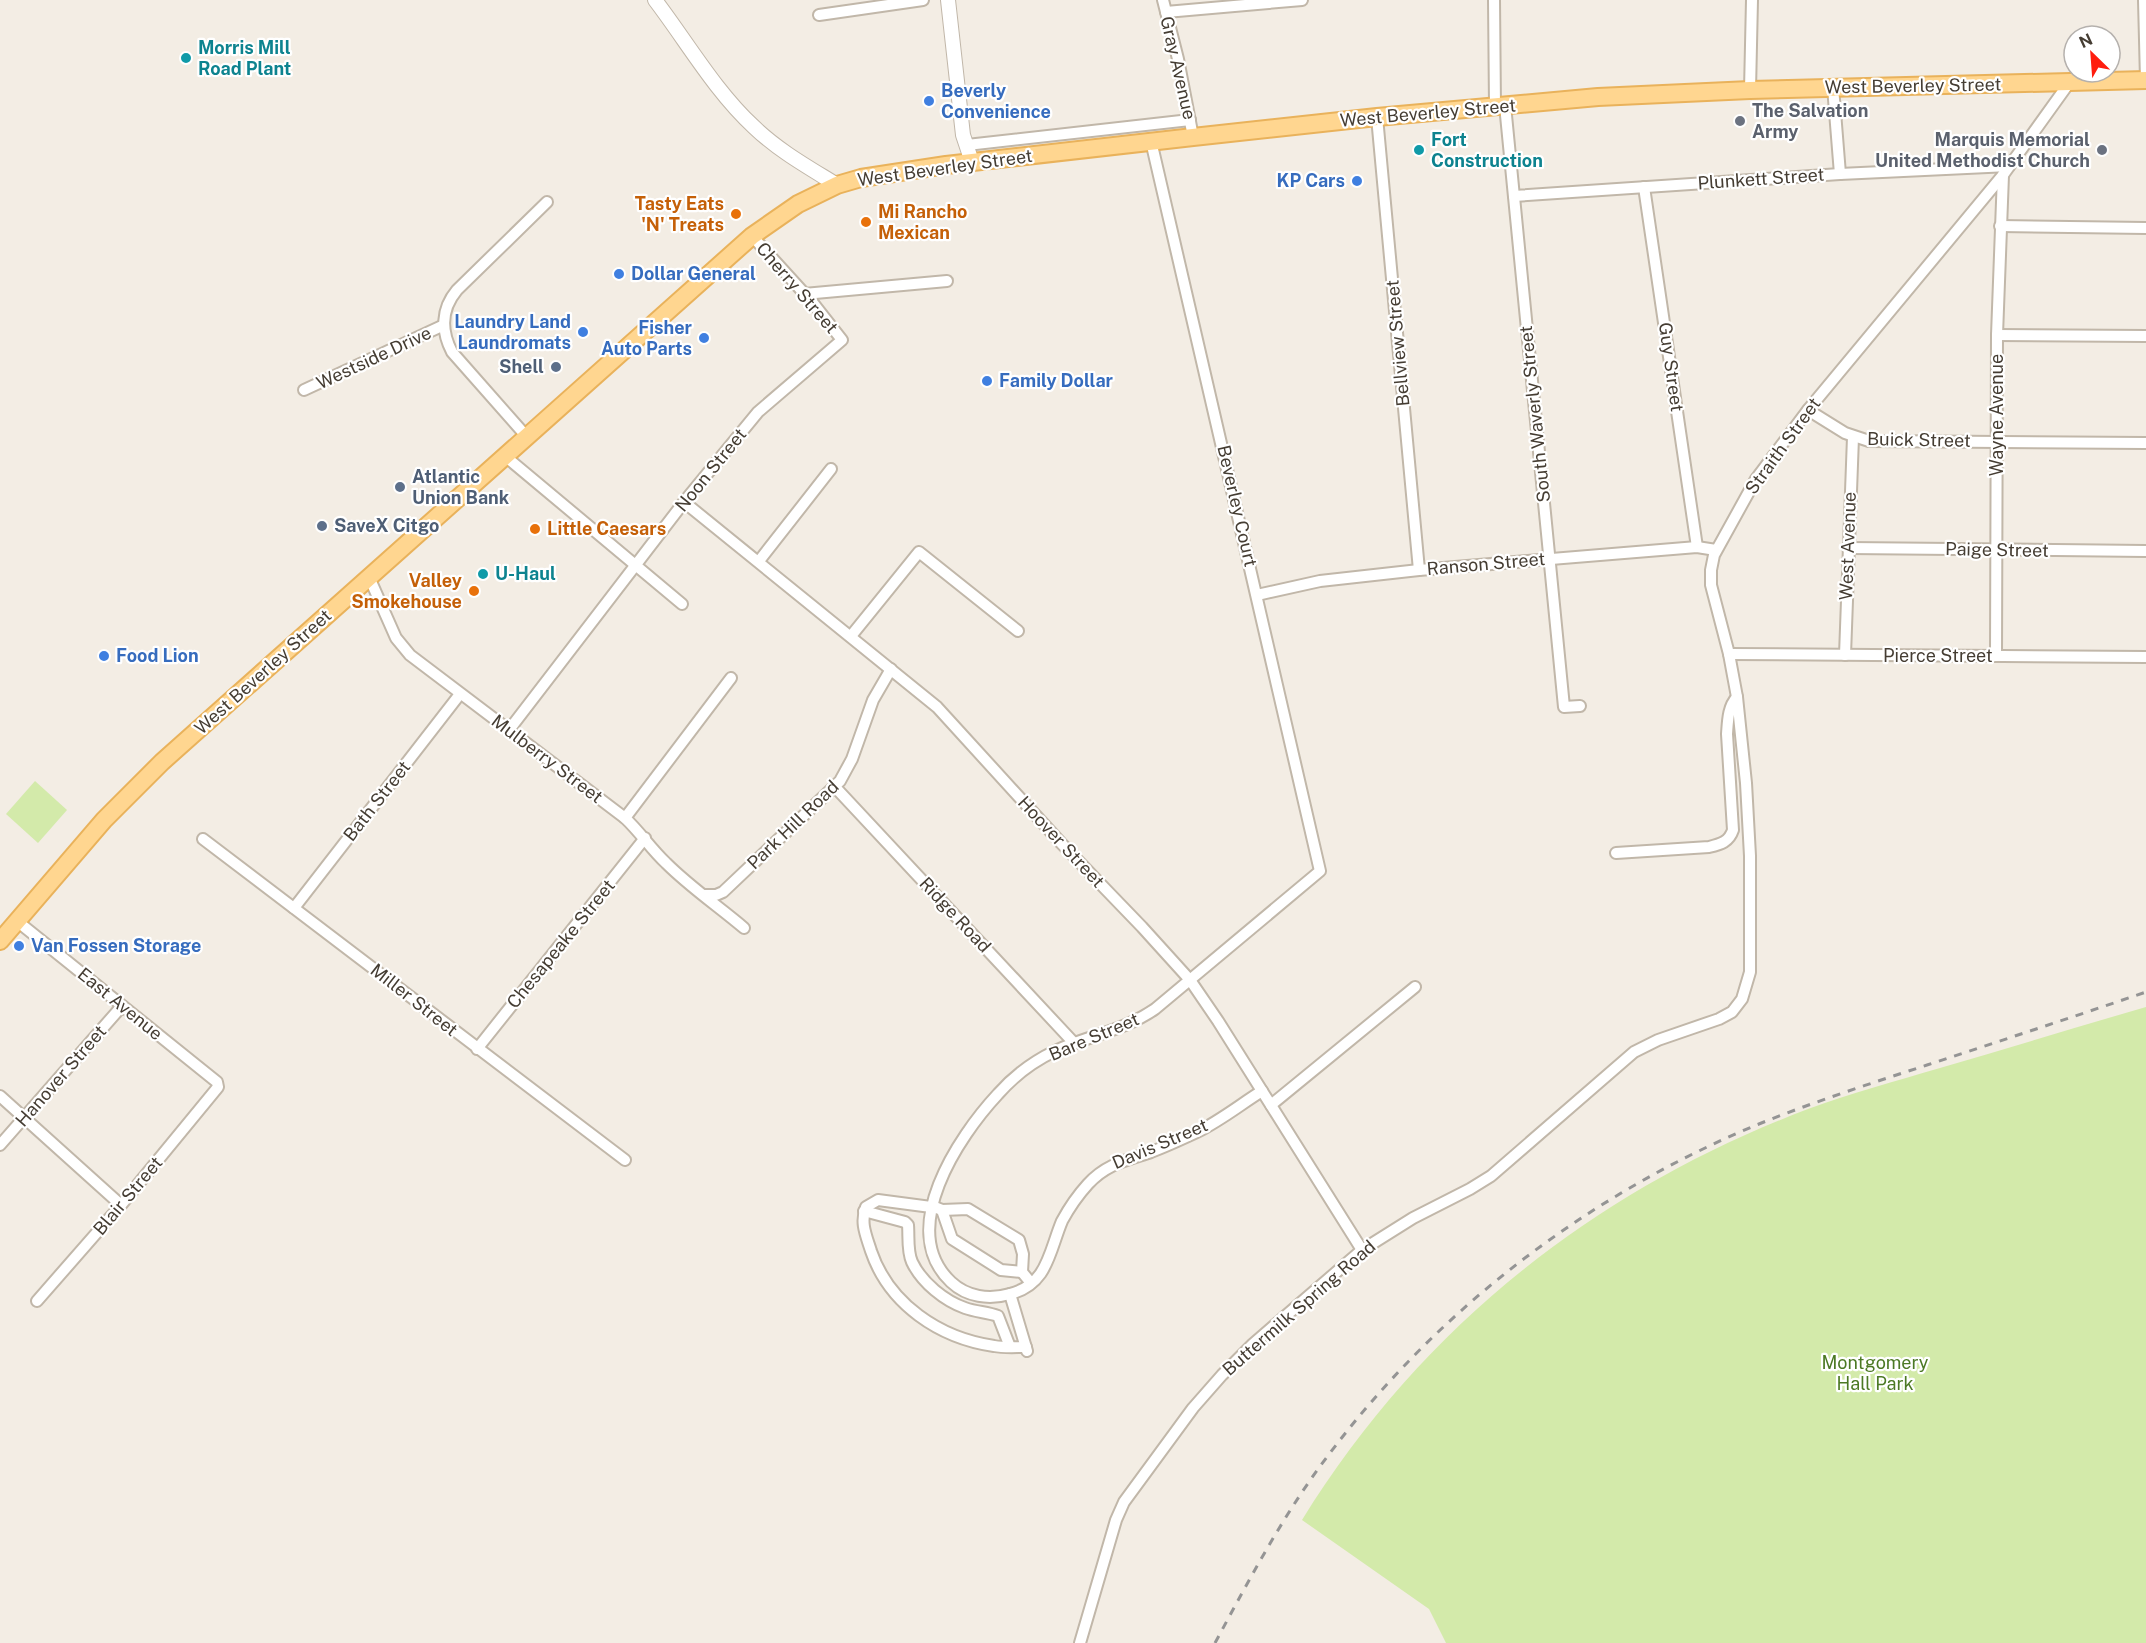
<svg xmlns="http://www.w3.org/2000/svg" width="2146" height="1643" viewBox="0 0 2146 1643" font-family="'Public Sans',sans-serif">
<style>
.green{fill:#d3eaaa}
.lines{fill:none;stroke-linecap:round;stroke-linejoin:round}
.minor-casing{stroke:#c1b7a9;stroke-width:14}
.tertiary-casing{stroke:#c1b7a9;stroke-width:16}
.primary-casing{stroke:#e9b25b;stroke-width:20}
.minor{stroke:#fff;stroke-width:10}
.tertiary{stroke:#fff;stroke-width:14}
.primary{stroke:#ffd690;stroke-width:16}
.rail{stroke:#949494;stroke-width:3;stroke-dasharray:8 8;stroke-linecap:butt}
.culture-dot{fill:#0f9aa8;stroke:#fff;stroke-width:2}
.shop-dot{fill:#3f7fe0;stroke:#fff;stroke-width:2}
.worship-dot{fill:#6b7280;stroke:#fff;stroke-width:2}
.food-dot{fill:#e8710a;stroke:#fff;stroke-width:2}
.service-dot{fill:#5c6f8a;stroke:#fff;stroke-width:2}
.labels{text-anchor:middle;stroke-width:4.5;stroke-linejoin:round;paint-order:stroke}
.culture-label{font-size:18px;font-weight:bold;fill:#0d838f;stroke:#fff;text-anchor:start}
.street-label{font-size:18px;fill:#453d33;stroke:#fff}
.shop-label{font-size:18px;font-weight:bold;fill:#366cbe;stroke:#fff;text-anchor:start}
.worship-label{font-size:18px;font-weight:bold;fill:#5b616d;stroke:#fff;text-anchor:start}
.food-label{font-size:18px;font-weight:bold;fill:#c56008;stroke:#fff;text-anchor:end}
.service-label{font-size:18px;font-weight:bold;fill:#4e5e75;stroke:#fff;text-anchor:start}
.park-label{font-size:18px;fill:#4c7924;stroke:#fff}
</style>
<rect width="100%" height="100%" fill="#f3ede4"/>
<g class="green">
<path d="M 35,781 L 67,810 L 38,843 L 6,814 Z"/>
<path d="M 2146,1007 L 2146,1643 L 1446,1643 L 1429,1609 L 1302,1520 C 1422,1326 1595,1190 1808,1109 C 1851,1093 1896,1081 1940,1068 C 2009,1048 2077,1027 2146,1007 Z"/>
</g>
<g class="lines">
<defs>
<g id="minor">
<path d="M 1163,0 L 1178,59 L 1193,137"/>
<path d="M 1494,0 L 1495,106"/>
<path d="M 2144,0 L 2146,80"/>
<path d="M 1166,12 L 1302,0"/>
<path d="M 819,15 L 923,0"/>
<path d="M 1833,87 L 1840,174"/>
<path d="M 1750,90 L 1752,0"/>
<path d="M 1505,105 L 1564,707 L 1580,706"/>
<path d="M 1377,117 L 1419,570"/>
<path d="M 1151,141 L 1320,871 L 1155,1009 C 1123,1031 1090,1035 1055,1051 C 1034,1061 1013,1077 998,1094 C 958,1137 896,1230 951,1282 C 967,1297 989,1300 1010,1294 C 1048,1284 1049,1252 1062,1221 C 1069,1208 1078,1195 1088,1184 C 1106,1164 1127,1160 1151,1152 C 1167,1146 1182,1139 1197,1132 C 1220,1121 1241,1104 1262,1091"/>
<path d="M 967,145 L 1190,120"/>
<path d="M 1644,187 L 1697,547"/>
<path d="M 1514,196 L 1840,174 L 2009,166"/>
<path d="M 2000,226 L 2146,228"/>
<path d="M 804,294 L 947,281"/>
<path d="M 1997,335 L 2146,336"/>
<path d="M 304,390 L 444,325"/>
<path d="M 1808,410 L 1845,433 L 1869,441 L 2146,443"/>
<path d="M 527,437 L 452,352 C 441,331 441,309 457,290 L 547,202"/>
<path d="M 505,456 L 682,604"/>
<path d="M 684,502 L 937,707 L 1061,843 L 1142,927 L 1190,980 L 1218,1021 L 1362,1250"/>
<path d="M 1848,548 L 2146,551"/>
<path d="M 759,561 L 831,469"/>
<path d="M 369,577 L 396,638 L 410,655 L 625,818 C 640,832 651,849 666,863 C 690,887 718,906 744,928"/>
<path d="M 1257,595 L 1320,581 L 1419,570 L 1697,547 L 1716,550"/>
<path d="M 851,636 L 919,552 L 1018,631"/>
<path d="M 1729,654 L 2146,657"/>
<path d="M 1845,655 L 1853,437"/>
<path d="M 1996,656 L 1997,335 L 2003,175"/>
<path d="M 509,730 L 684,502 L 758,412 L 842,340 L 813,303 L 752,236"/>
<path d="M 835,787 L 1074,1043"/>
<path d="M 625,818 L 731,678"/>
<path d="M 203,839 L 625,1160"/>
<path d="M 1616,853 L 1709,847 C 1721,844 1729,842 1733,830 L 1727,734 C 1728,720 1728,707 1737,697"/>
<path d="M 705,895 L 716,895 L 723,892 L 840,781 L 852,759 L 873,700 L 891,669"/>
<path d="M 294,908 L 460,694"/>
<path d="M 17,921 L 217,1082 L 218,1087 L 121,1205 L 37,1301"/>
<path d="M 477,1049 L 645,838"/>
<path d="M 0,1096 L 121,1205"/>
<path d="M 1271,1105 L 1415,987"/>
<path d="M 0,1145 L 122,1006"/>
<path d="M 932,1206 L 942,1210 L 968,1209 L 1019,1240 L 1023,1254 L 1022,1272 L 1031,1283"/>
<path d="M 931,1207 L 878,1200 L 866,1207 C 860,1223 866,1235 871,1251 C 889,1304 939,1338 994,1346 C 1004,1348 1015,1347 1026,1347"/>
<path d="M 942,1210 L 952,1239 L 1001,1270 L 1022,1272"/>
<path d="M 864,1211 L 905,1222 L 908,1225 C 909,1237 907,1251 912,1262 C 922,1283 945,1301 965,1308 C 976,1312 987,1312 998,1316 L 1010,1347"/>
<path d="M 1010,1294 L 1027,1351"/>
<path d="M 1080,1643 L 1116,1520 L 1124,1502 L 1193,1408 L 1222,1375 L 1253,1344 L 1362,1250 L 1413,1218 L 1470,1189 L 1491,1176 L 1634,1052 L 1658,1040 L 1719,1019 L 1732,1012 L 1742,999 L 1750,972 L 1750,856 L 1746,783 L 1737,697 L 1729,654 L 1711,585 L 1711,570 L 1714,555 L 1756,479 L 1808,410 L 2003,175 L 2069,83"/>
</g>
<g id="tertiary">
<path d="M 655,0 C 687,42 715,91 754,127 C 779,151 808,167 837,185"/>
<path d="M 948,0 L 963,135 L 972,162"/>
</g>
<path id="primary" d="M 0,941 L 104,820 L 162,762 L 752,236 L 798,204 L 837,185 L 861,178 L 946,165 L 1193,137 L 1377,117 L 1598,97 L 1750,90 L 2146,80"/>
</defs>
<use href="#minor" class="minor-casing"/>
<use href="#tertiary" class="tertiary-casing"/>
<use href="#primary" class="primary-casing"/>
<use href="#minor" class="minor"/>
<use href="#tertiary" class="tertiary"/>
<use href="#primary" class="primary"/>
<path class="rail" d="M 1215,1643 C 1248,1582 1280,1521 1321,1465 C 1431,1315 1582,1198 1754,1126 C 1810,1103 1869,1084 1927,1065 C 2000,1041 2073,1017 2146,992"/>
</g>
<g class="culture-dot">
<circle cx="186" cy="58" r="6"/>
<circle cx="1419" cy="150" r="6"/>
<circle cx="483" cy="574" r="6"/>
</g>
<g class="shop-dot">
<circle cx="929" cy="101" r="6"/>
<circle cx="1357" cy="181" r="6"/>
<circle cx="619" cy="274" r="6"/>
<circle cx="583" cy="332" r="6"/>
<circle cx="704" cy="338" r="6"/>
<circle cx="987" cy="381" r="6"/>
<circle cx="104" cy="656" r="6"/>
<circle cx="19" cy="946" r="6"/>
</g>
<g class="worship-dot">
<circle cx="1740" cy="121" r="6"/>
<circle cx="2102" cy="150" r="6"/>
</g>
<g class="food-dot">
<circle cx="736" cy="214" r="6"/>
<circle cx="866" cy="222" r="6"/>
<circle cx="535" cy="529" r="6"/>
<circle cx="474" cy="591" r="6"/>
</g>
<g class="service-dot">
<circle cx="556" cy="367" r="6"/>
<circle cx="400" cy="487" r="6"/>
<circle cx="322" cy="526" r="6"/>
</g>
<g class="labels">
<g class="culture-label">
<text x="198" y="54">Morris Mill<tspan x="198" dy="21">Road Plant</tspan></text>
<text x="1431" y="146">Fort<tspan x="1431" dy="21">Construction</tspan></text>
<text x="495" y="580">U-Haul</text>
</g>
<g class="street-label">
<text transform="translate(1178 68) rotate(77)" y="6">Gray Avenue</text>
<text transform="translate(1913 86) rotate(-1)" y="6">West Beverley Street</text>
<text transform="translate(1428 113) rotate(-5)" y="6">West Beverley Street</text>
<text transform="translate(945 168) rotate(-8)" y="6">West Beverley Street</text>
<text transform="translate(1761 179) rotate(-4)" y="6">Plunkett Street</text>
<text transform="translate(797 288) rotate(49)" y="6">Cherry Street</text>
<text transform="translate(1398 343) rotate(-95)" y="6">Bellview Street</text>
<text transform="translate(374 358) rotate(-25)" y="6">Westside Drive</text>
<text transform="translate(1671 367) rotate(82)" y="6">Guy Street</text>
<text transform="translate(1535 414) rotate(-96)" y="6">South Waverly Street</text>
<text transform="translate(1997 415) rotate(-90)" y="6">Wayne Avenue</text>
<text transform="translate(1919 440) rotate(1)" y="6">Buick Street</text>
<text transform="translate(1783 446) rotate(-54)" y="6">Straith Street</text>
<text transform="translate(711 470) rotate(-51)" y="6">Noon Street</text>
<text transform="translate(1237 506) rotate(77)" y="6">Beverley Court</text>
<text transform="translate(1848 546) rotate(-88)" y="6">West Avenue</text>
<text transform="translate(1997 550) rotate(1)" y="6">Paige Street</text>
<text transform="translate(1486 564) rotate(-5)" y="6">Ranson Street</text>
<text x="1938" y="662">Pierce Street</text>
<text transform="translate(263 672) rotate(-42)" y="6">West Beverley Street</text>
<text transform="translate(547 759) rotate(37)" y="6">Mulberry Street</text>
<text transform="translate(377 801) rotate(-52)" y="6">Bath Street</text>
<text transform="translate(793 825) rotate(-44)" y="6">Park Hill Road</text>
<text transform="translate(1061 842) rotate(47)" y="6">Hoover Street</text>
<text transform="translate(955 915) rotate(47)" y="6">Ridge Road</text>
<text transform="translate(561 944) rotate(-51)" y="6">Chesapeake Street</text>
<text transform="translate(414 1000) rotate(38)" y="6">Miller Street</text>
<text transform="translate(120 1004) rotate(39)" y="6">East Avenue</text>
<text transform="translate(1094 1037) rotate(-23)" y="6">Bare Street</text>
<text transform="translate(61 1076) rotate(-49)" y="6">Hanover Street</text>
<text transform="translate(1160 1144) rotate(-23)" y="6">Davis Street</text>
<text transform="translate(128 1196) rotate(-50)" y="6">Blair Street</text>
<text transform="translate(1299 1308) rotate(-41)" y="6">Buttermilk Spring Road</text>
</g>
<g class="shop-label">
<text x="941" y="97">Beverly<tspan x="941" dy="21">Convenience</tspan></text>
<text x="1345" y="187" text-anchor="end">KP Cars</text>
<text x="631" y="280">Dollar General</text>
<text x="571" y="328" text-anchor="end">Laundry Land<tspan x="571" dy="21">Laundromats</tspan></text>
<text x="692" y="334" text-anchor="end">Fisher<tspan x="692" dy="21">Auto Parts</tspan></text>
<text x="999" y="387">Family Dollar</text>
<text x="116" y="662">Food Lion</text>
<text x="31" y="952">Van Fossen Storage</text>
</g>
<g class="worship-label">
<text x="1752" y="117">The Salvation<tspan x="1752" dy="21">Army</tspan></text>
<text x="2090" y="146" text-anchor="end">Marquis Memorial<tspan x="2090" dy="21">United Methodist Church</tspan></text>
</g>
<g class="food-label">
<text x="724" y="210">Tasty Eats<tspan x="724" dy="21">'N' Treats</tspan></text>
<text x="878" y="218" text-anchor="start">Mi Rancho<tspan x="878" dy="21">Mexican</tspan></text>
<text x="547" y="535" text-anchor="start">Little Caesars</text>
<text x="462" y="587">Valley<tspan x="462" dy="21">Smokehouse</tspan></text>
</g>
<g class="service-label">
<text x="544" y="373" text-anchor="end">Shell</text>
<text x="412" y="483">Atlantic<tspan x="412" dy="21">Union Bank</tspan></text>
<text x="334" y="532">SaveX Citgo</text>
</g>
<g class="park-label">
<text x="1875" y="1369">Montgomery<tspan x="1875" dy="21">Hall Park</tspan></text>
</g>
</g>
<g transform="translate(2092 54) rotate(335)"><circle r="28" fill="#ffffff" stroke="#b5b1ad" stroke-width="1.5"/>
<path d="M0-4.5L10 22L0 15L-10 22Z" fill="#ff1d0e"/>
<text y="-9" font-size="16" font-weight="bold" text-anchor="middle" fill="#453d33">N</text>
</g>
</svg>
